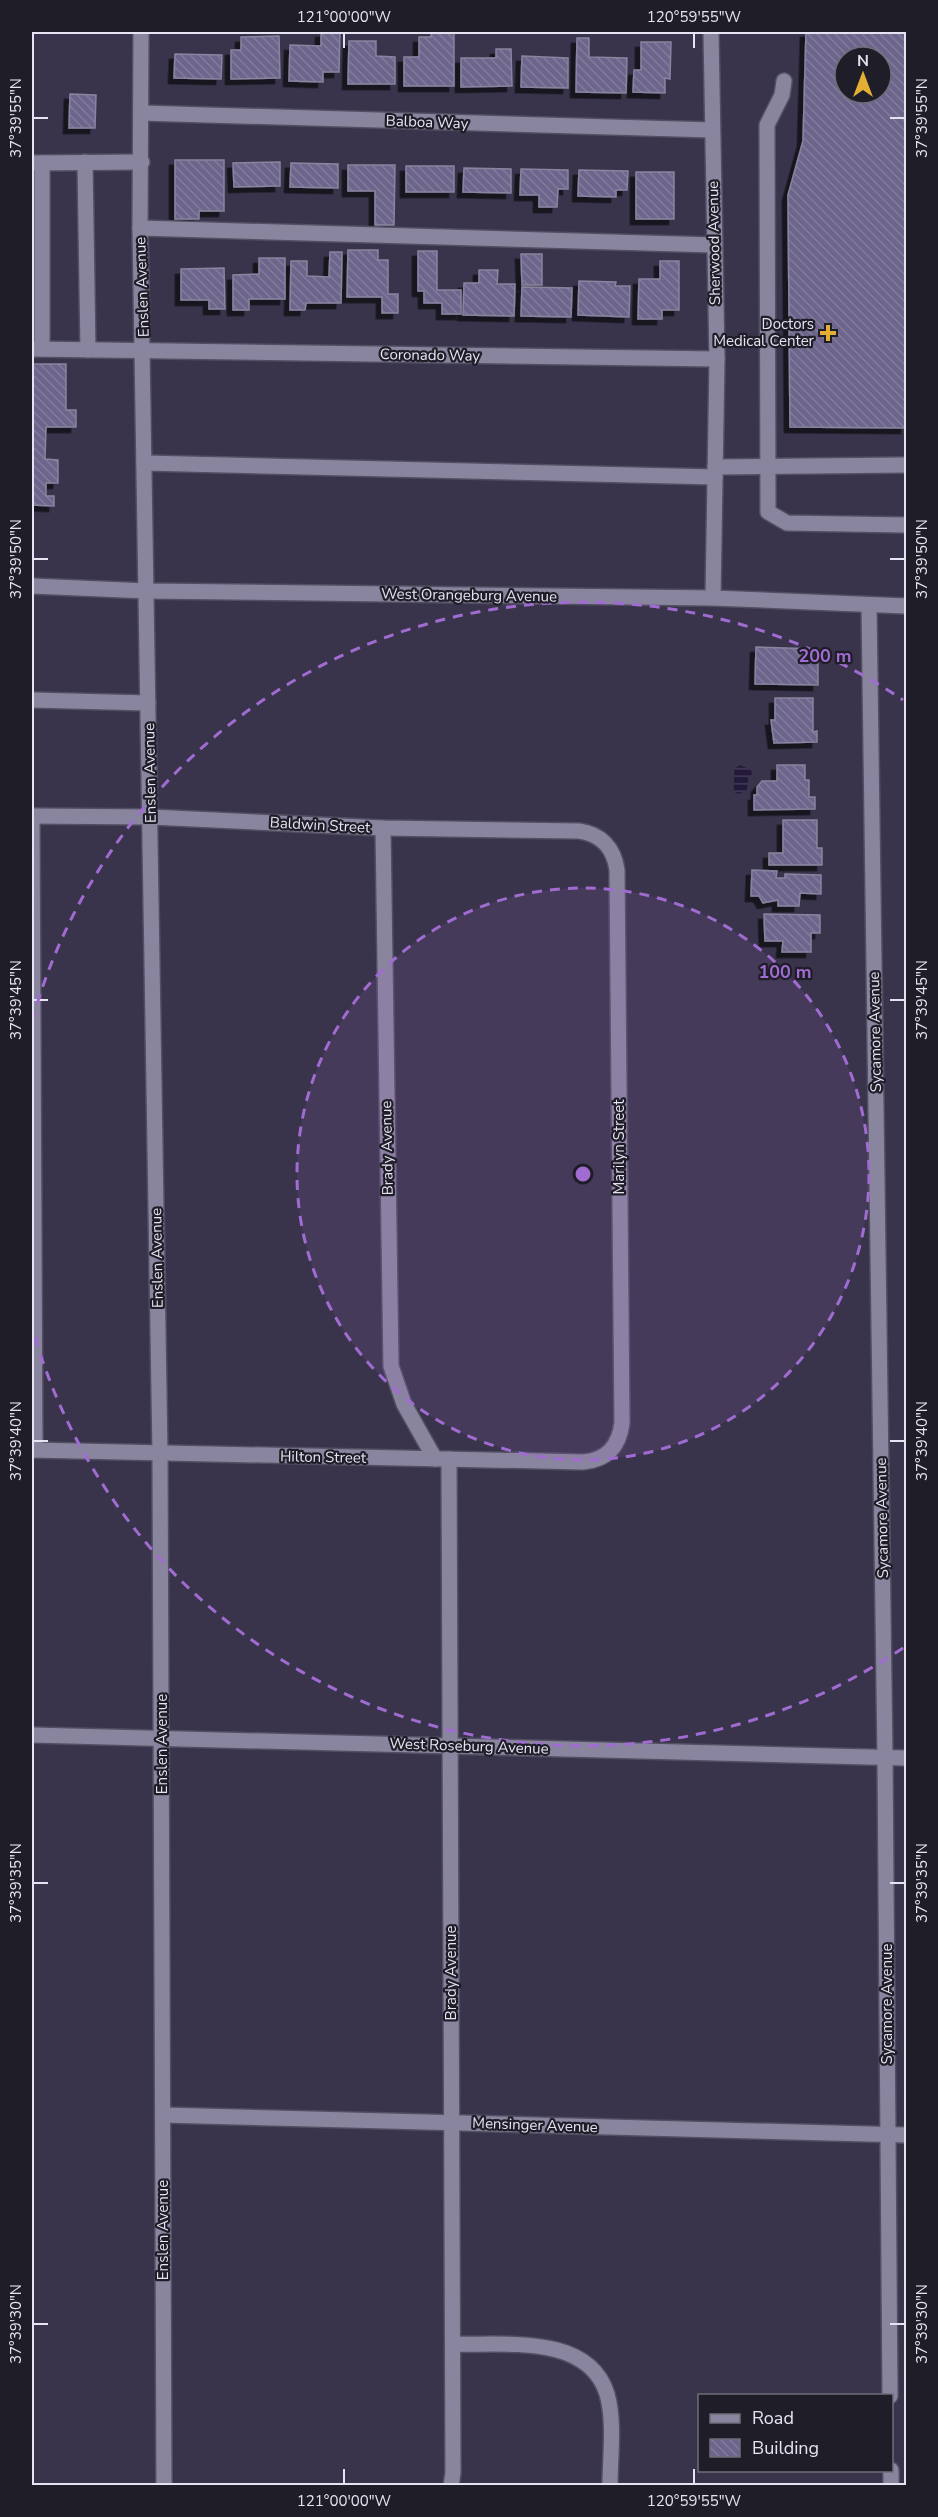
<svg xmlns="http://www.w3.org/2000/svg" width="938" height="2517" viewBox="0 0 938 2517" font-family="'Nunito Sans',sans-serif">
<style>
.water{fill:url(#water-rules)}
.building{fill:url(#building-back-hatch);stroke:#89849f;stroke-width:1.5;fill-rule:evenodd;filter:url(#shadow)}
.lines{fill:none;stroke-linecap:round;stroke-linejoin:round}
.minor-casing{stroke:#534f62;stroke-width:18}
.minor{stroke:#8a859f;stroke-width:15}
.ticks{fill:none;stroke:#e6e3f2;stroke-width:2}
.ring{fill:none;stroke:#a06cd1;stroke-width:3;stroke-dasharray:10 8}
.poi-dot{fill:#e2ae34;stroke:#1f1d28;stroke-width:2}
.labels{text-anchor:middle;stroke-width:4.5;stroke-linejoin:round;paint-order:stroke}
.street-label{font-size:15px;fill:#e6e3f2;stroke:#1f1d28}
.poi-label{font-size:15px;fill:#e6e3f2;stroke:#1f1d28;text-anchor:end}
.centre{fill:#a06cd1;stroke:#1f1d28;stroke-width:3}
.ring-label{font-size:18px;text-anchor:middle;font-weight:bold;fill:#a06cd1;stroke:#1f1d28;stroke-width:4.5;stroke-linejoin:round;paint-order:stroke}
.neatline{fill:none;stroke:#e6e3f2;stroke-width:2}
.ticks-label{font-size:15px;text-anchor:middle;fill:#e6e3f2}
</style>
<defs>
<pattern id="water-rules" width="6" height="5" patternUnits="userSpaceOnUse" patternTransform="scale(1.5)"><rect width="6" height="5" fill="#231a3b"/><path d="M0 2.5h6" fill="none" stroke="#433b58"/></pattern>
<pattern id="building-back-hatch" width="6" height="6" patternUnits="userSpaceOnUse" patternTransform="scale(1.5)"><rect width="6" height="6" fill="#6d658b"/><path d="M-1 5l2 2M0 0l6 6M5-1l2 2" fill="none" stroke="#827b9c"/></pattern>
<filter id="shadow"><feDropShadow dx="-5.5" dy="5.5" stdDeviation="0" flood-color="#0009"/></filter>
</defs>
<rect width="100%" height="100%" fill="#39344b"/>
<path class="water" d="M 740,765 L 751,770 L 752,774 L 748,778 L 747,790 L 739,794 L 734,792 C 733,784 735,777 734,769 Z"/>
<g class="building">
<path d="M 321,32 L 340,32 L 339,72 L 323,72 L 323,82 L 289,81 L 290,45 L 321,46 Z"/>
<path d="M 431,32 L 454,32 L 454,86 L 404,86 L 404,57 L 419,57 L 419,37 L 431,37 Z"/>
<path d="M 806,32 L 906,32 L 906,428 L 790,427 L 788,195 L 803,141 ZM 845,57 L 881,57 L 881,93 L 845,93 Z"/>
<path d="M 279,36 L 280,78 L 231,79 L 231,50 L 241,50 L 241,37 Z"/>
<path d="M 577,38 L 589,38 L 589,57 L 627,58 L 626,93 L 576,92 Z"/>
<path d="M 349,41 L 376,41 L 376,56 L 395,57 L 395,84 L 348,84 Z"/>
<path d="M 641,42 L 671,42 L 670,79 L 665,78 L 665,93 L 633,92 L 634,70 L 641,70 Z"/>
<path d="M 496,49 L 511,49 L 512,86 L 461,87 L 461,58 L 496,58 Z"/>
<path d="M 175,54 L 222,55 L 221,79 L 174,78 Z"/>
<path d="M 522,56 L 568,58 L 568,88 L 521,87 Z"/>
<path d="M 70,94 L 96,95 L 95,128 L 69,128 Z"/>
<path d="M 175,160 L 224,160 L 224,211 L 199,211 L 199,219 L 175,219 Z"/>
<path d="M 280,162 L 280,186 L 234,187 L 233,163 Z"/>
<path d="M 291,163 L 338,164 L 338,188 L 290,187 Z"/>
<path d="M 348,165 L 395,165 L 394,225 L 375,225 L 375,191 L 348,191 Z"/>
<rect x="406" y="166" width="48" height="26"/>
<path d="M 464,168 L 511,169 L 511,193 L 463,192 Z"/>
<path d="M 521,169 L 568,170 L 568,189 L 558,189 L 557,207 L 539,207 L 539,195 L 520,195 Z"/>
<path d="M 579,170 L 628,171 L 627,190 L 616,190 L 616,197 L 578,196 Z"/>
<rect x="636" y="172" width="38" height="47"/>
<path d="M 348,250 L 378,250 L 378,260 L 388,260 L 388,294 L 398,294 L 398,313 L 382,313 L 382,297 L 347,297 Z"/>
<path d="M 418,251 L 437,251 L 437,290 L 461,290 L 461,314 L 442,314 L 442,303 L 424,303 L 424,291 L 418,291 Z"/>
<path d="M 330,252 L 342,252 L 341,303 L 306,303 L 305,310 L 290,310 L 291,261 L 307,261 L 307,276 L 329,277 Z"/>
<path d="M 521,254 L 542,254 L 542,285 L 522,285 Z"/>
<path d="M 259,258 L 285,258 L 285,299 L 249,299 L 249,310 L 233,310 L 233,275 L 259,274 Z"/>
<path d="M 660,261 L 679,261 L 679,310 L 662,310 L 662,319 L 638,319 L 639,279 L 660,279 Z"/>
<path d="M 224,268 L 225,309 L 209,309 L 209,300 L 181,300 L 181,269 Z"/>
<path d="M 479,270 L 498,270 L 497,284 L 515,284 L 514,316 L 463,315 L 464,283 L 479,283 Z"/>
<path d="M 579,281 L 616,282 L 615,286 L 630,286 L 629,317 L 578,315 Z"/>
<path d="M 522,287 L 572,288 L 571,317 L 521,316 Z"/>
<path d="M 32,364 L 66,364 L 66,410 L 76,410 L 76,427 L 46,427 L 45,459 L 58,460 L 58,483 L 46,483 L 46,496 L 54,496 L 54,506 L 32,505 Z"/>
<path d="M 756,647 L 818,649 L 818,685 L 755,684 Z"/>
<path d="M 775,698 L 813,698 L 813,732 L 817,731 L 817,742 L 774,743 L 771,720 L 775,720 Z"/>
<path d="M 777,765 L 805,765 L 805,780 L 809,780 L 809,797 L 815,797 L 815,809 L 754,810 L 754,795 L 757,795 L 757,787 L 762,781 L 777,781 Z"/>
<path d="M 783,820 L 817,820 L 817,848 L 822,848 L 822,865 L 769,865 L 769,853 L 783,853 Z"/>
<path d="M 752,870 L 777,871 L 776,878 L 785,878 L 785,874 L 821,875 L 821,894 L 800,893 L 799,906 L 778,906 L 778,900 L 763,903 L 759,896 L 751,896 Z"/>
<path d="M 764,914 L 820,915 L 820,933 L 811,933 L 811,952 L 782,952 L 783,941 L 765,941 Z"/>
</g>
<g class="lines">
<defs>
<g id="minor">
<path d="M 141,32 L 140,228 L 160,1453 L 164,2486"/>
<path d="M 711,32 L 717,359 L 713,598"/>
<path d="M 784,81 L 782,95 L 767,125 L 768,512 L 787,523 L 906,525"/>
<path d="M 142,113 L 712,130"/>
<path d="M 85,162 L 88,350"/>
<path d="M 32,163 L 142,162"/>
<path d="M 42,163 L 42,349"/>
<path d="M 140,228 L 714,245"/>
<path d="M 32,349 L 717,359"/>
<path d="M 144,463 L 715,477"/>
<path d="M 715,467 L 906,465"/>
<path d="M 32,586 L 147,591 L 713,598 L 906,606"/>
<path d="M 869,605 L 885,1757 L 890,2396"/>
<path d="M 32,700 L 148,703"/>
<path d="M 32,816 L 151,817 L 383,828 L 579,831 C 601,834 614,848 617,870 L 622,1423 C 619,1446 607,1460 583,1462 L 32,1450"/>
<path d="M 32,816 L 35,1450"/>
<path d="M 383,828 L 391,1366 L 404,1404 L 435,1459"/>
<path d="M 449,1459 L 453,2473 L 451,2486"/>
<path d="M 32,1735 L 906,1758"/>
<path d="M 163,2115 L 906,2135"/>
<path d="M 453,2344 C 503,2346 588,2333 607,2394 C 615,2422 610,2457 610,2486"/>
<path d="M 891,2470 L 891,2486"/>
</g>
</defs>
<use href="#minor" class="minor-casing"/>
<use href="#minor" class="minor"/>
</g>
<path class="ticks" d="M 344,33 L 344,48M 694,33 L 694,48M 33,118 L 48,118M 890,118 L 905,118M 33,559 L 48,559M 890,559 L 905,559M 33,1000 L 48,1000M 890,1000 L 905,1000M 33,1441 L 48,1441M 890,1441 L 905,1441M 33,1883 L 48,1883M 890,1883 L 905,1883M 33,2324 L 48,2324M 890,2324 L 905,2324M 344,2469 L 344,2484M 694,2469 L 694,2484"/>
<circle cx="583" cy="1174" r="286" fill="#a06cd1" fill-opacity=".12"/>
<g class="ring">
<circle cx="583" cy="1174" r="286"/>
<path d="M903 1648A572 572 0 0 1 32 1327M32 1021A572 572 0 0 1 903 700"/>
</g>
<path class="poi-dot" d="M825 324h6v6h6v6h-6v6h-6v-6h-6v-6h6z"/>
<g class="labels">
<g class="street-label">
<text transform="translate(427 122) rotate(2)" y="5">Balboa Way</text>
<text transform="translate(714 243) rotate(-91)" y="5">Sherwood Avenue</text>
<text transform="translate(142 287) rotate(-92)" y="5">Enslen Avenue</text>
<text transform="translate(430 355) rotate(1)" y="5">Coronado Way</text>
<text transform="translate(469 595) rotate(1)" y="5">West Orangeburg Avenue</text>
<text transform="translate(150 773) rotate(-91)" y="5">Enslen Avenue</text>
<text transform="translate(320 825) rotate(3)" y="5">Baldwin Street</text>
<text transform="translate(875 1032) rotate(-91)" y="5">Sycamore Avenue</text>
<text transform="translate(619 1147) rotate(-90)" y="5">Marilyn Street</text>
<text transform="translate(387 1148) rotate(-91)" y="5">Brady Avenue</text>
<text transform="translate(157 1258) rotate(-91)" y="5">Enslen Avenue</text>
<text transform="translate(323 1457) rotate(1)" y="5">Hilton Street</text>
<text transform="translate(882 1518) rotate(-91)" y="5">Sycamore Avenue</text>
<text transform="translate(162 1744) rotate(-90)" y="5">Enslen Avenue</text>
<text transform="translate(469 1746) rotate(2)" y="5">West Roseburg Avenue</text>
<text transform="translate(451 1973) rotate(-90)" y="5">Brady Avenue</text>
<text transform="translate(887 2004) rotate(-90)" y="5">Sycamore Avenue</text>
<text transform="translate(535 2125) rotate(2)" y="5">Mensinger Avenue</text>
<text transform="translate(163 2230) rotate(-90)" y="5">Enslen Avenue</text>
</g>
<g class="poi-label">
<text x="814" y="329">Doctors<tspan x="814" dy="17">Medical Center</tspan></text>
</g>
</g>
<circle cx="583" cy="1174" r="9" class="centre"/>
<g class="ring-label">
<text x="825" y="662">200 m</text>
<text x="785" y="978">100 m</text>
</g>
<rect width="938" height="2517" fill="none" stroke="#1f1d28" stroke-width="66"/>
<rect x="698" y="2394" width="195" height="78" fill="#1f1d28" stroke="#6f6c79" stroke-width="1.5"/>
<rect x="710" y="2414" width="30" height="9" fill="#8a859f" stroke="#6f6c79" stroke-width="1.5"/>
<text x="752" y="2424" font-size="18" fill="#e6e3f2">Road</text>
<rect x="710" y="2439" width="30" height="18" fill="url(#building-back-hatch)" stroke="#6f6c79" stroke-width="1.5"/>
<text x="752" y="2454" font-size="18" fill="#e6e3f2">Building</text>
<g transform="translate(863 75)"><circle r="28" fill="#1f1d28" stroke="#6f6c79" stroke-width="1.5"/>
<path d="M0-4.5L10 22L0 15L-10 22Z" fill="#e2ae34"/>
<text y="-9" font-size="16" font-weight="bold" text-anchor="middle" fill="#e6e3f2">N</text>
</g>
<rect x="33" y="33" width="872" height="2451" class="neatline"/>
<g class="ticks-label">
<text x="344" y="22">121°00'00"W</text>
<text x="694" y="22">120°59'55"W</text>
<text transform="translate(16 118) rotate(-90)" y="5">37°39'55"N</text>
<text transform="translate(922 118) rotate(-90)" y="5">37°39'55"N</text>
<text transform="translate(16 559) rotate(-90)" y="5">37°39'50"N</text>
<text transform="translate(922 559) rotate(-90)" y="5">37°39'50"N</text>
<text transform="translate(16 1000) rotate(-90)" y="5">37°39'45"N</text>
<text transform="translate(922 1000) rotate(-90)" y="5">37°39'45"N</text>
<text transform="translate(16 1441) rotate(-90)" y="5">37°39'40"N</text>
<text transform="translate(922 1441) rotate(-90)" y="5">37°39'40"N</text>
<text transform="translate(16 1883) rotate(-90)" y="5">37°39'35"N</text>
<text transform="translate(922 1883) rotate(-90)" y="5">37°39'35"N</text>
<text transform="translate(16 2324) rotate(-90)" y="5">37°39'30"N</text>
<text transform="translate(922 2324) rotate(-90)" y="5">37°39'30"N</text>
<text x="344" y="2506">121°00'00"W</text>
<text x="694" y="2506">120°59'55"W</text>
</g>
</svg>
